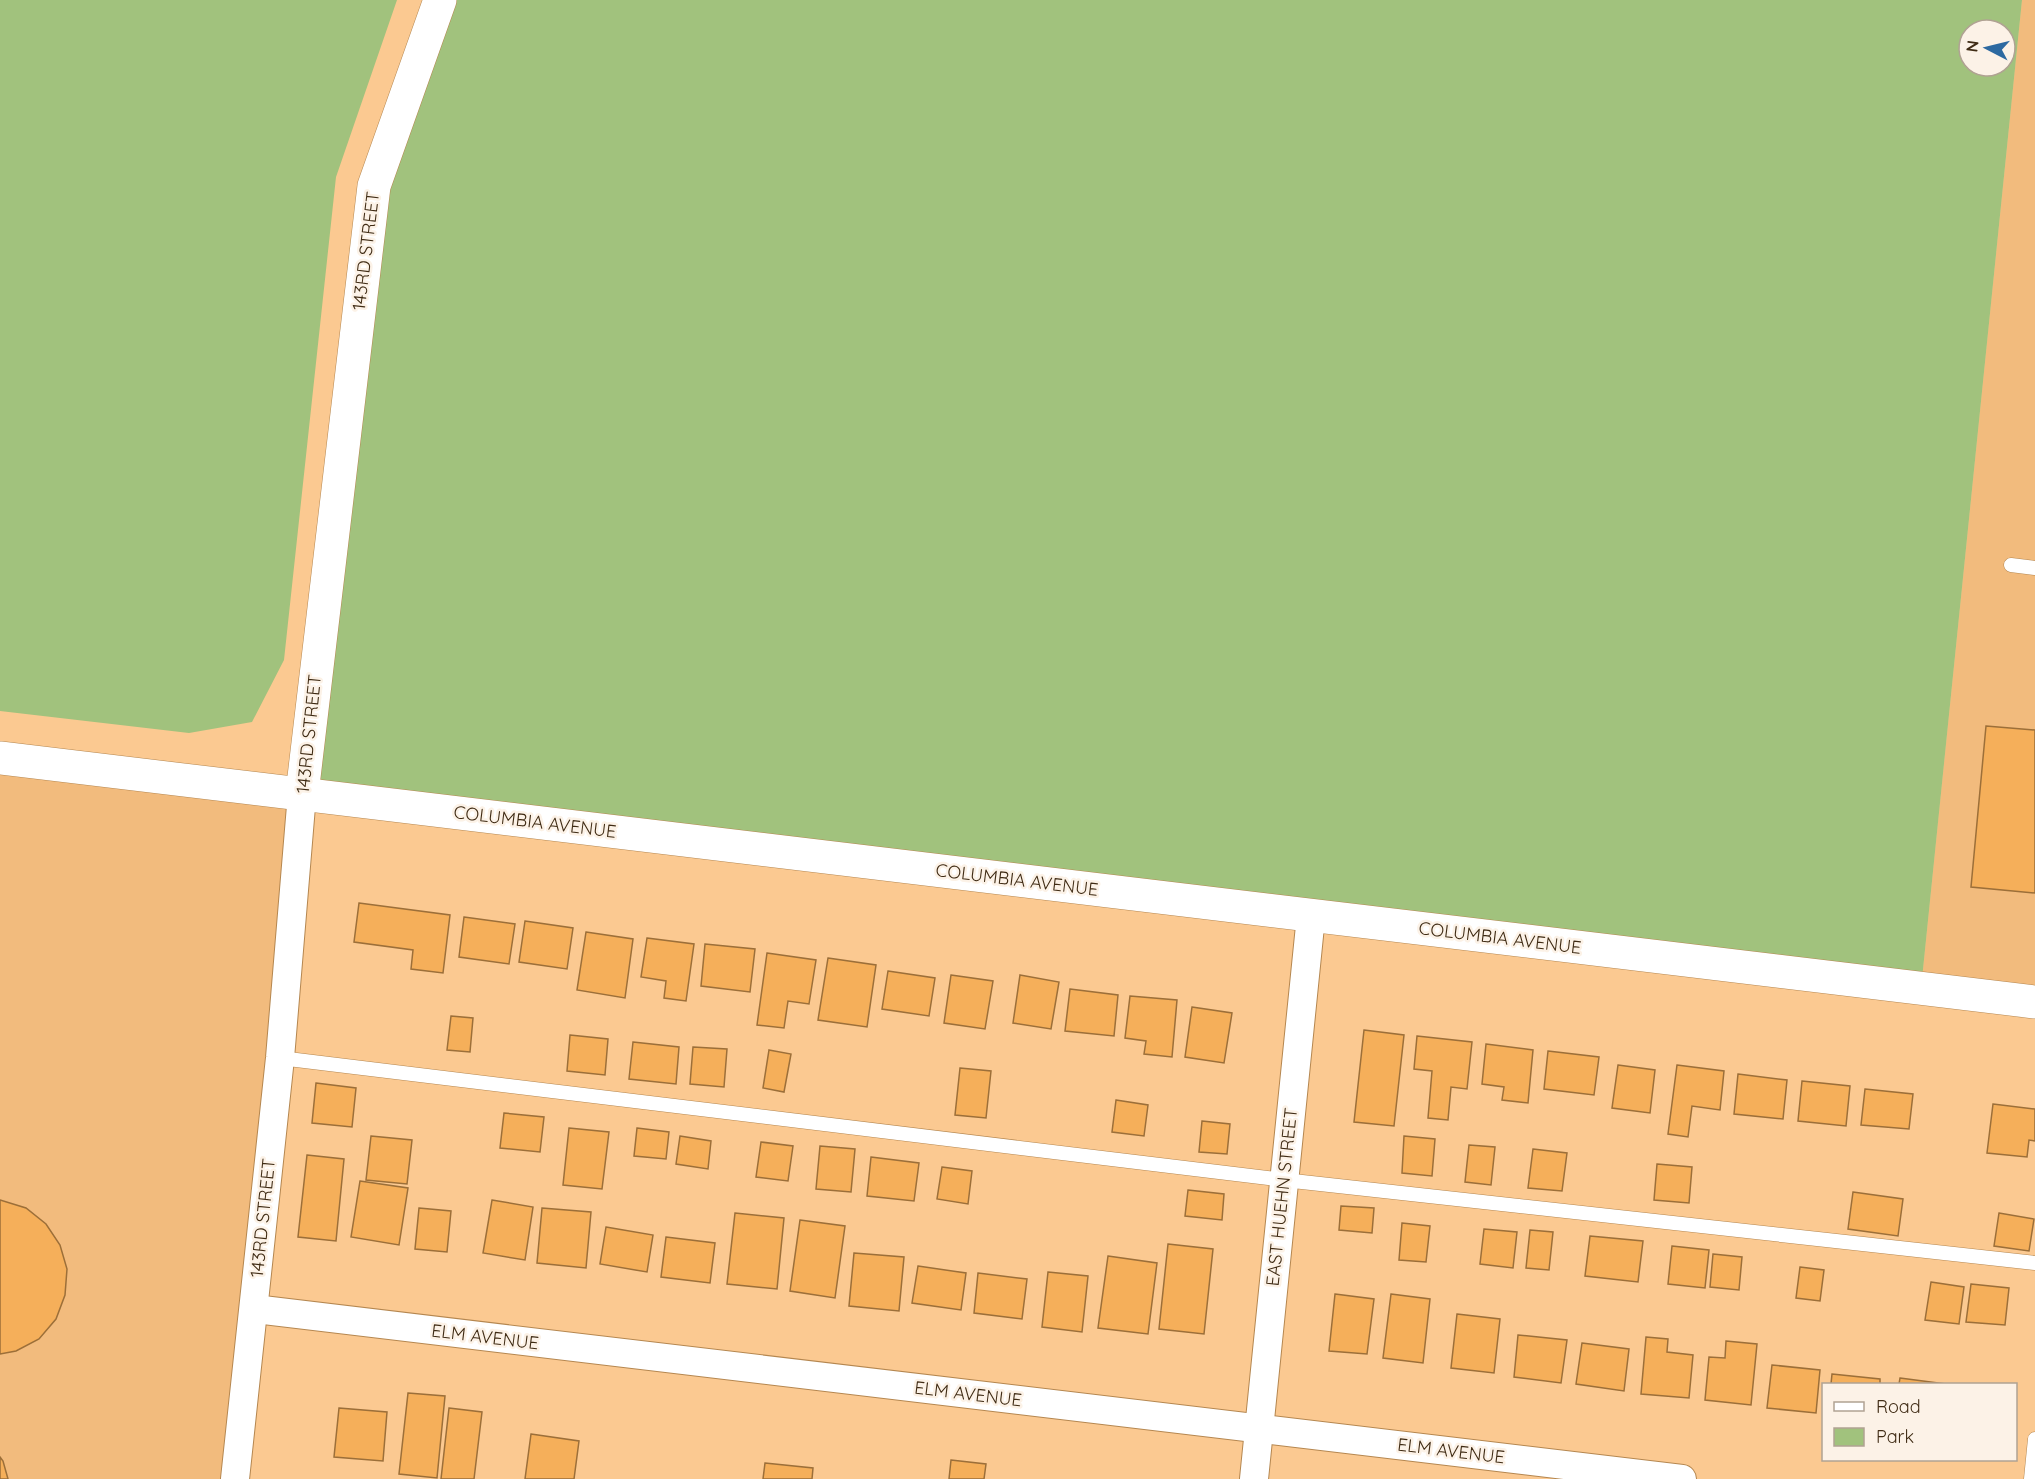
<svg xmlns="http://www.w3.org/2000/svg" width="2035" height="1479" viewBox="0 0 2035 1479" font-family="Quicksand,sans-serif">
<style>
.built{fill:#f2bb7d}
.green{fill:#a1c27d;fill-rule:evenodd}
.building{fill:#f5af5a;stroke:#9c6f39;stroke-width:1.5}
.lines{fill:none;stroke-linecap:round;stroke-linejoin:round}
.lane-casing{stroke:#b58750;stroke-width:15}
.street-casing{stroke:#b58750;stroke-width:30}
.secondary-casing{stroke:#b58750;stroke-width:34}
.lane{stroke:#fff;stroke-width:14}
.street{stroke:#fff;stroke-width:28}
.secondary{stroke:#fff;stroke-width:33}
.labels{text-anchor:middle;stroke-width:5;stroke-linejoin:round;paint-order:stroke}
.street-label{font-size:18px;fill:#3f2b14;stroke:#fcf2e7}
</style>
<rect width="100%" height="100%" fill="#fbc991"/>
<g class="built">
<path d="M 2022,0 L 2035,0 L 2035,1002 L 1921,989 Z"/>
<path d="M 0,758 L 302,794 L 236,1479 L 0,1479 Z"/>
</g>
<g class="green">
<path d="M 0,0 L 397,0 L 336,177 L 284,660 L 252,722 L 189,733 L 0,711 Z"/>
<path d="M 440,0 L 2022,0 L 1921,989 L 302,794 L 374,186 ZM 1969,30 L 2005,30 L 2005,66 L 1969,66 Z"/>
</g>
<g class="building">
<path d="M 1986,726 L 2035,730 L 2035,893 L 1971,887 Z"/>
<path d="M 359,903 L 450,915 L 443,973 L 411,969 L 413,950 L 354,942 Z"/>
<path d="M 464,917 L 515,924 L 509,964 L 459,957 Z"/>
<path d="M 525,921 L 573,928 L 567,969 L 519,962 Z"/>
<path d="M 586,932 L 633,939 L 625,998 L 577,990 Z"/>
<path d="M 647,938 L 694,944 L 686,1001 L 664,998 L 666,981 L 641,977 Z"/>
<path d="M 705,944 L 755,949 L 750,992 L 701,986 Z"/>
<path d="M 767,953 L 816,960 L 809,1004 L 788,1001 L 784,1028 L 757,1025 Z"/>
<path d="M 828,958 L 876,965 L 867,1027 L 818,1020 Z"/>
<path d="M 888,971 L 935,978 L 929,1016 L 882,1009 Z"/>
<path d="M 951,975 L 993,981 L 985,1029 L 944,1023 Z"/>
<path d="M 1020,975 L 1059,982 L 1051,1029 L 1013,1023 Z"/>
<path d="M 1070,989 L 1118,995 L 1114,1036 L 1065,1031 Z"/>
<path d="M 1130,996 L 1177,1000 L 1172,1057 L 1144,1054 L 1146,1041 L 1125,1038 Z"/>
<path d="M 1192,1007 L 1232,1013 L 1224,1063 L 1185,1057 Z"/>
<path d="M 451,1016 L 473,1018 L 470,1052 L 447,1050 Z"/>
<path d="M 1364,1030 L 1404,1035 L 1394,1126 L 1354,1122 Z"/>
<path d="M 570,1035 L 608,1039 L 605,1075 L 567,1071 Z"/>
<path d="M 1417,1036 L 1472,1042 L 1467,1089 L 1451,1087 L 1448,1120 L 1428,1118 L 1432,1071 L 1414,1069 Z"/>
<path d="M 633,1042 L 679,1047 L 676,1084 L 629,1079 Z"/>
<path d="M 1486,1044 L 1533,1050 L 1528,1103 L 1502,1100 L 1504,1087 L 1482,1084 Z"/>
<path d="M 693,1047 L 727,1049 L 724,1087 L 690,1084 Z"/>
<path d="M 769,1050 L 791,1054 L 784,1092 L 763,1088 Z"/>
<path d="M 1548,1051 L 1599,1057 L 1594,1095 L 1544,1089 Z"/>
<path d="M 1618,1065 L 1655,1070 L 1650,1113 L 1612,1108 Z"/>
<path d="M 1677,1065 L 1724,1071 L 1720,1110 L 1692,1106 L 1688,1137 L 1668,1134 Z"/>
<path d="M 960,1068 L 991,1071 L 986,1118 L 955,1115 Z"/>
<path d="M 1738,1074 L 1787,1080 L 1783,1119 L 1734,1114 Z"/>
<path d="M 1802,1081 L 1850,1086 L 1846,1126 L 1798,1121 Z"/>
<path d="M 316,1083 L 356,1088 L 352,1127 L 312,1123 Z"/>
<path d="M 1865,1089 L 1913,1094 L 1909,1129 L 1861,1125 Z"/>
<path d="M 1116,1100 L 1148,1105 L 1144,1136 L 1112,1132 Z"/>
<path d="M 1993,1104 L 2035,1109 L 2035,1141 L 2029,1140 L 2027,1157 L 1987,1153 Z"/>
<path d="M 504,1113 L 544,1117 L 540,1152 L 500,1148 Z"/>
<path d="M 1202,1121 L 1230,1124 L 1227,1154 L 1199,1152 Z"/>
<path d="M 569,1128 L 609,1132 L 602,1189 L 563,1185 Z"/>
<path d="M 637,1128 L 669,1132 L 666,1159 L 634,1156 Z"/>
<path d="M 371,1136 L 412,1140 L 407,1184 L 366,1180 Z"/>
<path d="M 680,1136 L 711,1141 L 708,1169 L 676,1164 Z"/>
<path d="M 1404,1136 L 1435,1139 L 1432,1176 L 1402,1173 Z"/>
<path d="M 761,1142 L 793,1146 L 788,1181 L 756,1177 Z"/>
<path d="M 1469,1145 L 1495,1147 L 1491,1185 L 1465,1182 Z"/>
<path d="M 820,1146 L 855,1149 L 851,1192 L 816,1189 Z"/>
<path d="M 1533,1149 L 1567,1153 L 1562,1191 L 1528,1188 Z"/>
<path d="M 307,1155 L 344,1159 L 336,1241 L 298,1237 Z"/>
<path d="M 871,1157 L 919,1163 L 914,1201 L 867,1196 Z"/>
<path d="M 1657,1164 L 1692,1167 L 1689,1203 L 1654,1200 Z"/>
<path d="M 942,1167 L 972,1171 L 968,1204 L 937,1199 Z"/>
<path d="M 360,1181 L 408,1188 L 399,1245 L 351,1237 Z"/>
<path d="M 1188,1190 L 1224,1194 L 1222,1220 L 1185,1216 Z"/>
<path d="M 1853,1192 L 1903,1199 L 1898,1236 L 1848,1229 Z"/>
<path d="M 0,1200 L 26,1208 L 46,1224 L 60,1245 L 67,1269 L 65,1295 L 56,1319 L 39,1339 L 16,1351 L 0,1354 Z"/>
<path d="M 492,1200 L 533,1207 L 525,1260 L 483,1253 Z"/>
<path d="M 1341,1206 L 1374,1208 L 1372,1233 L 1339,1230 Z"/>
<path d="M 419,1208 L 451,1211 L 447,1252 L 415,1249 Z"/>
<path d="M 542,1208 L 591,1212 L 586,1268 L 537,1263 Z"/>
<path d="M 735,1213 L 784,1218 L 777,1289 L 727,1284 Z"/>
<path d="M 1999,1213 L 2034,1219 L 2029,1251 L 1994,1246 Z"/>
<path d="M 800,1220 L 845,1226 L 835,1298 L 790,1291 Z"/>
<path d="M 1402,1223 L 1430,1226 L 1426,1262 L 1399,1260 Z"/>
<path d="M 606,1227 L 653,1235 L 647,1272 L 600,1264 Z"/>
<path d="M 1484,1229 L 1517,1232 L 1513,1268 L 1480,1264 Z"/>
<path d="M 1530,1230 L 1553,1232 L 1549,1270 L 1526,1268 Z"/>
<path d="M 1590,1236 L 1643,1241 L 1638,1282 L 1585,1276 Z"/>
<path d="M 666,1237 L 715,1243 L 710,1283 L 661,1277 Z"/>
<path d="M 1168,1244 L 1213,1249 L 1204,1334 L 1159,1329 Z"/>
<path d="M 1672,1246 L 1709,1250 L 1705,1288 L 1668,1284 Z"/>
<path d="M 854,1253 L 904,1257 L 899,1311 L 849,1306 Z"/>
<path d="M 1713,1254 L 1742,1257 L 1739,1290 L 1710,1287 Z"/>
<path d="M 1108,1256 L 1157,1263 L 1148,1334 L 1098,1328 Z"/>
<path d="M 918,1266 L 966,1273 L 961,1310 L 912,1303 Z"/>
<path d="M 1800,1267 L 1824,1270 L 1820,1301 L 1796,1298 Z"/>
<path d="M 1048,1272 L 1088,1276 L 1082,1332 L 1042,1327 Z"/>
<path d="M 978,1273 L 1027,1279 L 1022,1319 L 974,1313 Z"/>
<path d="M 1931,1282 L 1964,1287 L 1959,1324 L 1925,1320 Z"/>
<path d="M 1971,1284 L 2009,1288 L 2005,1325 L 1966,1322 Z"/>
<path d="M 1335,1294 L 1374,1299 L 1367,1354 L 1329,1351 Z"/>
<path d="M 1391,1294 L 1430,1299 L 1423,1363 L 1383,1358 Z"/>
<path d="M 1457,1314 L 1500,1319 L 1494,1373 L 1451,1368 Z"/>
<path d="M 1518,1335 L 1567,1340 L 1561,1383 L 1514,1377 Z"/>
<path d="M 1646,1337 L 1668,1339 L 1667,1352 L 1693,1355 L 1689,1398 L 1641,1394 Z"/>
<path d="M 1726,1341 L 1757,1344 L 1751,1405 L 1705,1400 L 1709,1357 L 1725,1358 Z"/>
<path d="M 1582,1343 L 1629,1349 L 1624,1391 L 1576,1384 Z"/>
<path d="M 1772,1365 L 1820,1370 L 1816,1413 L 1767,1408 Z"/>
<path d="M 1832,1374 L 1880,1379 L 1880,1384 L 1831,1384 Z"/>
<path d="M 1900,1378 L 1946,1384 L 1899,1384 Z"/>
<path d="M 408,1393 L 445,1396 L 437,1478 L 399,1474 Z"/>
<path d="M 339,1408 L 387,1412 L 383,1461 L 334,1457 Z"/>
<path d="M 449,1408 L 482,1412 L 474,1479 L 441,1479 Z"/>
<path d="M 531,1434 L 579,1441 L 574,1479 L 525,1479 Z"/>
<path d="M 0,1457 L 3,1461 L 8,1479 L 0,1479 Z"/>
<path d="M 951,1460 L 986,1464 L 984,1479 L 949,1479 Z"/>
<path d="M 765,1463 L 813,1468 L 812,1479 L 763,1479 Z"/>
</g>
<g class="lines">
<defs>
<g id="lane">
<path d="M 2011,565 L 2035,568"/>
<path d="M 280,1058 L 1284,1180 L 2035,1263"/>
<path d="M 2031,1479 L 2035,1439"/>
</g>
<g id="street">
<path d="M 254,1309 L 1682,1479"/>
<path d="M 235,1479 L 280,1058 L 302,794"/>
<path d="M 1254,1479 L 1311,916"/>
</g>
<g id="secondary">
<path d="M 0,758 L 2035,1002"/>
<path d="M 302,794 L 374,186 L 440,0"/>
</g>
</defs>
<use href="#lane" class="lane-casing"/>
<use href="#street" class="street-casing"/>
<use href="#secondary" class="secondary-casing"/>
<use href="#lane" class="lane"/>
<use href="#street" class="street"/>
<use href="#secondary" class="secondary"/>
</g>
<g class="labels">
<g class="street-label">
<text transform="translate(366 251) rotate(-83)" y="6">143RD STREET</text>
<text transform="translate(309 734) rotate(-84)" y="6">143RD STREET</text>
<text transform="translate(535 822) rotate(7)" y="6">COLUMBIA AVENUE</text>
<text transform="translate(1017 880) rotate(7)" y="6">COLUMBIA AVENUE</text>
<text transform="translate(1500 938) rotate(7)" y="6">COLUMBIA AVENUE</text>
<text transform="translate(1282 1197) rotate(-84)" y="6">EAST HUEHN STREET</text>
<text transform="translate(263 1218) rotate(-84)" y="6">143RD STREET</text>
<text transform="translate(485 1337) rotate(7)" y="6">ELM AVENUE</text>
<text transform="translate(968 1394) rotate(7)" y="6">ELM AVENUE</text>
<text transform="translate(1451 1451) rotate(7)" y="6">ELM AVENUE</text>
</g>
</g>
<rect x="1822" y="1383" width="195" height="78" fill="#fcf2e7" stroke="#b0a293" stroke-width="1.5"/>
<rect x="1834" y="1402" width="30" height="9" fill="#ffffff" stroke="#b0a293" stroke-width="1.5"/>
<text x="1876" y="1413" font-size="18" fill="#3f2b14">Road</text>
<rect x="1834" y="1428" width="30" height="18" fill="#a1c27d" stroke="#b0a293" stroke-width="1.5"/>
<text x="1876" y="1443" font-size="18" fill="#3f2b14">Park</text>
<g transform="translate(1987 48) rotate(277)"><circle r="28" fill="#fcf2e7" stroke="#b0a293" stroke-width="1.5"/>
<path d="M0-4.5L10 22L0 15L-10 22Z" fill="#2d69a0"/>
<text y="-9" font-size="16" font-weight="bold" text-anchor="middle" fill="#3f2b14">N</text>
</g>
</svg>
